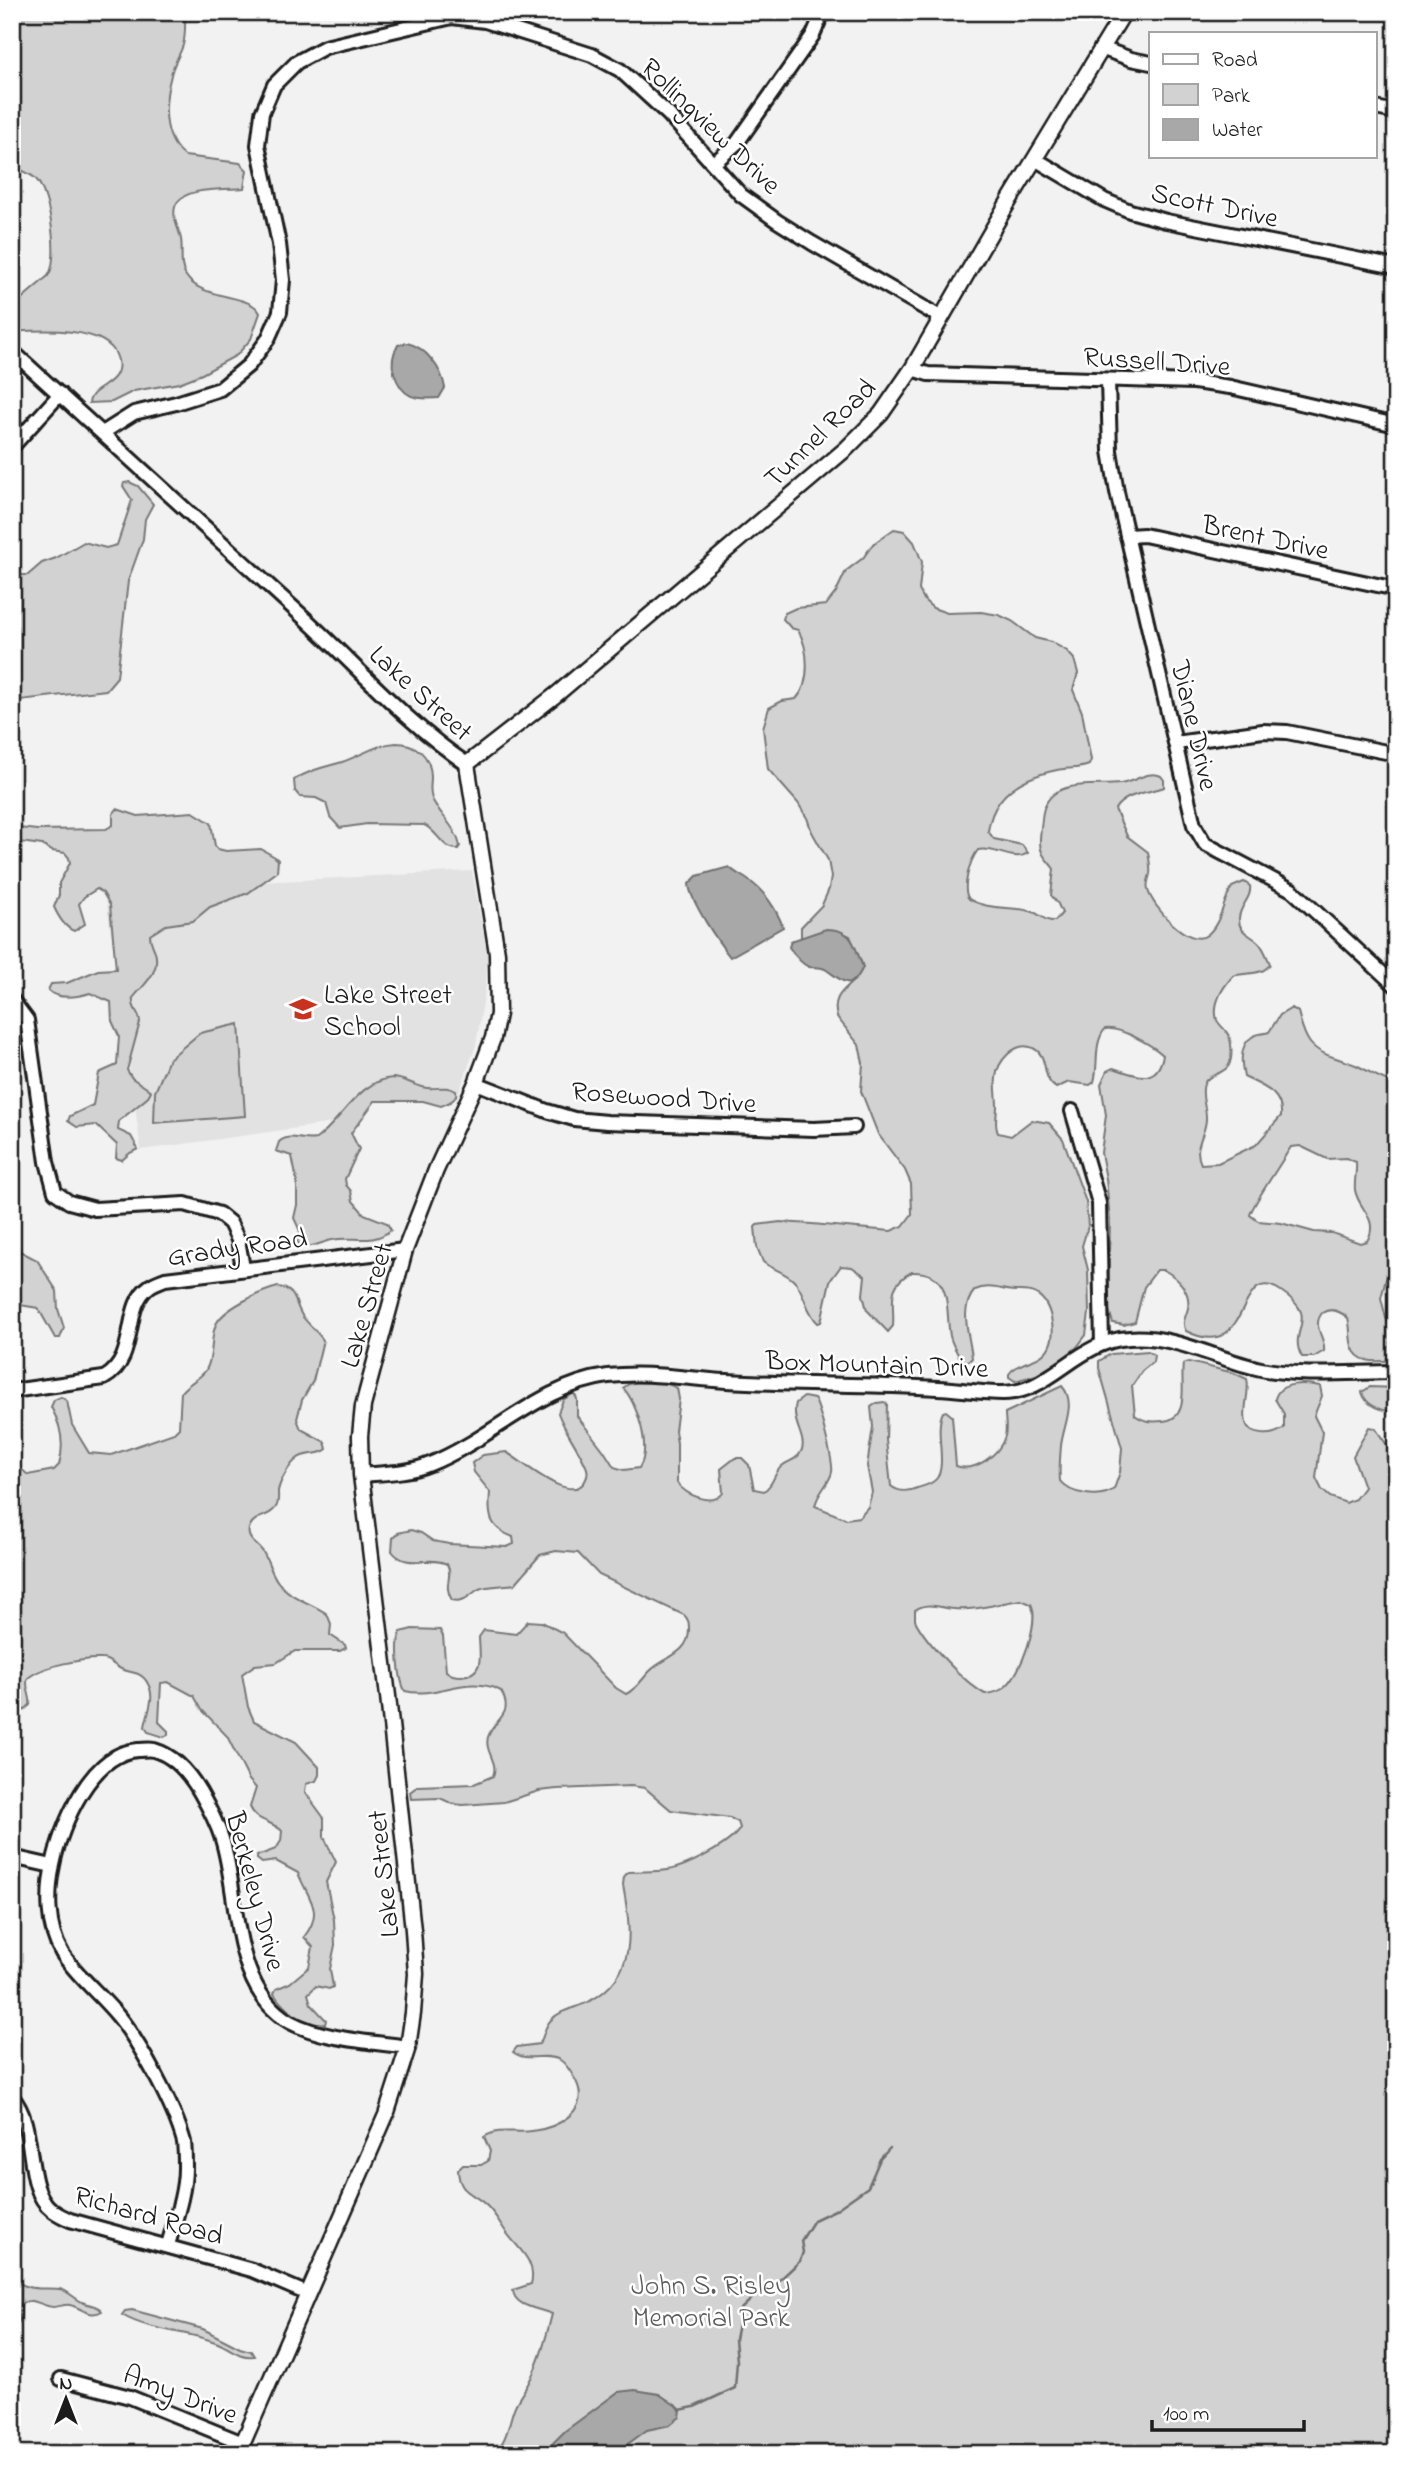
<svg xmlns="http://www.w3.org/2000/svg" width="1408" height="2466" viewBox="0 0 1408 2466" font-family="'Indie Flower',sans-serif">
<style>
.built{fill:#e2e2e2}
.green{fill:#d2d2d2;stroke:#777;stroke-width:2;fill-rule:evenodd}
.water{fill:#a8a8a8;stroke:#707070;stroke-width:2}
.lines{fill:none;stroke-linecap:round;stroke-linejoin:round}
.stream{stroke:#707070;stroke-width:2.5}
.minor-casing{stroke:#1c1c1c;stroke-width:18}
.major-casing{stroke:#1c1c1c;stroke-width:19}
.minor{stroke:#fff;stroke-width:12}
.major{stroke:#fff;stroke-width:14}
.labels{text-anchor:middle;stroke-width:5;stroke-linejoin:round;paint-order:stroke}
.street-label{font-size:28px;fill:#1c1c1c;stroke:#fff}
.poi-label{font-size:28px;fill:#1c1c1c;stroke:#fff;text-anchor:start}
.park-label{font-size:28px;fill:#5c5c5c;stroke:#fff}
</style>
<rect width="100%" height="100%" fill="#f2f2f2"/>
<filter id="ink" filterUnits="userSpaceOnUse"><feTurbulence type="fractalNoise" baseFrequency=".0143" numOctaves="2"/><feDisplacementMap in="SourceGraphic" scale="14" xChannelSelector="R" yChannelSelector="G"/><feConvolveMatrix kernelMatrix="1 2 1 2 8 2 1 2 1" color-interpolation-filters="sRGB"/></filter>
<g filter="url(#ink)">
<path class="built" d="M 472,871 L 487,954 L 486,984 L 476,1045 L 457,1098 L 354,1098 L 347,1121 L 141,1150 L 105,890 Z"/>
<g class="green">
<path d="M 12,12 L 185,12 C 185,23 186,34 183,45 C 180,55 173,64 171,75 C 164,101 161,138 185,156 L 240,163 L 247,170 L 244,188 C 226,190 181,186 175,207 C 172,218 179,229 181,239 C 183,251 179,266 186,276 C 202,301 251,293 260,313 L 251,339 L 237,355 L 202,374 L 179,383 L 134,391 L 112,402 L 89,403 C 91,388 111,387 117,373 C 119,368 119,362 117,357 C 107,325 38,330 12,332 L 12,307 L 48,276 C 60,260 50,194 36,179 C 30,173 20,170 12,166 Z"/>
<path d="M 129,482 L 138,486 L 153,504 L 145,519 L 143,539 L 128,581 L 117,677 L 106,690 L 12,701 L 12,572 L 20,575 L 28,575 L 42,563 L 56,558 L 84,542 L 106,548 L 117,545 L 132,500 L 123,486 L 124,483 Z"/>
<path d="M 894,529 L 904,531 L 914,542 L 922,562 L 919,590 L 925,601 L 933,608 L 947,613 L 981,612 L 999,615 L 1012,621 L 1035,638 L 1051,642 L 1067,651 L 1074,659 L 1078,673 L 1073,690 L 1082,712 L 1091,760 L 1089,765 C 1079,769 1068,768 1057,770 C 1023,777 993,794 988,831 L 994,839 L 1022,845 L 1028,853 C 1013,863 995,846 978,850 C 970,860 961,889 969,899 C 987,910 1010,906 1030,911 C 1041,913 1043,922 1055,921 L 1062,913 L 1058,904 L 1051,895 L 1054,869 C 1051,864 1047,861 1044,856 C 1037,846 1041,831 1042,819 C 1045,777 1090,787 1120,784 C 1134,782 1149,770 1161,776 L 1164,780 L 1164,787 C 1148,793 1125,793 1115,809 L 1127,836 L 1148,852 C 1149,859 1151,867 1150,874 C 1149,879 1146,884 1148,890 C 1152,906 1189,949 1207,935 C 1221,924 1223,901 1232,887 L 1244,882 L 1250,886 C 1252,898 1240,905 1239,918 C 1238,933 1251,934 1259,943 C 1264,948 1267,957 1270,964 C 1263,976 1246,972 1233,976 C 1223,987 1212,1003 1217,1020 C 1219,1025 1224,1028 1227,1033 C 1232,1039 1233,1057 1229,1065 C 1224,1075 1208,1073 1204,1084 C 1200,1095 1206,1106 1206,1117 C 1207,1134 1192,1145 1201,1164 L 1218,1163 L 1256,1145 L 1281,1116 C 1283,1092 1262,1086 1244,1077 C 1241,1065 1239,1045 1252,1037 C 1256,1033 1264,1034 1269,1032 L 1280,1015 L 1292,1008 L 1298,1012 C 1301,1022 1303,1034 1310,1043 C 1321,1057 1345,1059 1360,1067 C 1372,1073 1382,1081 1396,1083 L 1396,1262 L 1386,1279 L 1381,1298 L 1386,1318 L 1396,1333 L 1396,1360 C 1380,1361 1358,1366 1352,1346 C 1349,1337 1351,1328 1348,1318 C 1340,1311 1331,1307 1322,1313 C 1311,1327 1326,1337 1324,1351 L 1314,1357 L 1302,1357 C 1286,1329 1323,1319 1281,1291 C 1234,1260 1254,1365 1186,1331 C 1181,1322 1186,1317 1188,1308 C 1191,1291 1178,1278 1164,1270 L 1157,1270 L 1144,1287 L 1135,1322 L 1124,1325 L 1113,1323 L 1108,1307 L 1110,1220 L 1106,1179 L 1101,1153 L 1106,1115 L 1101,1084 L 1107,1071 L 1113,1068 C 1135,1075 1157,1087 1163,1055 C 1152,1045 1119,1026 1105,1029 C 1093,1044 1099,1064 1094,1082 L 1090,1085 L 1069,1082 L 1056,1088 C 1040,1078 1050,1056 1033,1048 C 1015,1040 997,1062 996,1078 C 995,1088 997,1097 997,1106 C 997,1115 994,1124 998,1133 L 1011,1136 L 1032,1120 L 1049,1123 L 1063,1139 L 1086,1202 L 1088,1226 L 1082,1246 L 1088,1270 L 1089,1313 L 1086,1335 L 1077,1347 L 1061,1360 L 1036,1375 L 1015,1381 L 1009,1377 L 1009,1374 C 1018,1360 1041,1363 1049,1347 C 1057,1332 1051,1300 1034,1293 C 1026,1290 1016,1292 1007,1290 C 996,1288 986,1285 975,1290 C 958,1310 970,1335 972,1358 L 969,1361 L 962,1361 C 957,1353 952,1345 950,1336 C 945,1309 954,1271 912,1272 C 885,1286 895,1303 893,1326 L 888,1332 L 867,1310 L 863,1295 L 865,1276 L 852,1267 L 841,1266 L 830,1281 L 821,1322 L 818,1323 C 806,1312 806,1296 796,1283 C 787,1272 773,1270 763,1262 L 757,1247 L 755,1227 L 757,1225 L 780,1222 L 812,1224 L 891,1231 L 903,1226 L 912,1214 L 911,1184 L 905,1170 L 878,1134 L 861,1091 L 863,1063 L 859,1045 L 837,1017 C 829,988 858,988 862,964 L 850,936 L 839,931 L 801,938 L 801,927 L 822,905 L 829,889 L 831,877 L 828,860 L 812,832 L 807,818 L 798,803 L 768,769 L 763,728 L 769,708 L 782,701 L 796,699 C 811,683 809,649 798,630 L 791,628 L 783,619 L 785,613 L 796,608 L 826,605 L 836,592 L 846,571 L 863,558 L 873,544 ZM 1300,1146 L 1327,1159 L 1346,1158 L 1356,1162 C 1357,1171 1354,1180 1355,1190 C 1358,1209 1380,1219 1367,1241 L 1360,1243 L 1332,1233 L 1314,1232 L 1281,1223 L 1258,1221 L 1250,1215 C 1251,1207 1280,1165 1287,1153 L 1291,1147 Z"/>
<path d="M 396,743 C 416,743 431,756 431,777 C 431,785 429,791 432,799 C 440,815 456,827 460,846 L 458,849 C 441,849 438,831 424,825 L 367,824 L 340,828 L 330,817 L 326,803 L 316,798 L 300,797 L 295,791 L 294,780 C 309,770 325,767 342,762 C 361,756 376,744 396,743 Z"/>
<path d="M 117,809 L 138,816 L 193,812 L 211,823 L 215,846 L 218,849 L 226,851 L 261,849 L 275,857 L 278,860 L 277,872 L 248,893 L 210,907 L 193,921 L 166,925 L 150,935 C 150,942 153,945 155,952 C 161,972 144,984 133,998 C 131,1009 140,1012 140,1022 L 127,1070 L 132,1078 L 151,1091 L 147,1098 L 119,1121 L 118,1130 L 131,1136 L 138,1149 L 130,1153 L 122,1160 L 116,1158 L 117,1145 L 96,1125 L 77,1127 L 68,1121 L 70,1116 L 93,1105 L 99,1073 L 117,1065 L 119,1036 L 112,1021 L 111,1002 L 90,993 C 78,997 57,1000 48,990 L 51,984 L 67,983 L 98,970 L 116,969 L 110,905 L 103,893 L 97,889 L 84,897 L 79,904 L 85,924 L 74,931 C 64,927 58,916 54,907 L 59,895 L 59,883 L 70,863 L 69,858 L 65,853 L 52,851 L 42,845 L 20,842 L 13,838 L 14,831 L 19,828 L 37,830 L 106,829 L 113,825 L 113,814 Z"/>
<path d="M 239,1024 L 245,1116 L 154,1123 L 155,1092 L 169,1059 L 200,1033 Z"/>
<path d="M 393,1078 C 407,1079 416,1087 427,1088 C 438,1089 446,1085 456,1091 C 458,1100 448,1103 441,1106 L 423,1101 L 375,1101 L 351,1133 L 359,1149 L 345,1179 L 346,1185 L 351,1191 L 353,1201 L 364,1214 L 387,1223 L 391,1230 C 371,1246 354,1235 332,1240 C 321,1242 312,1249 300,1245 L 297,1242 L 300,1231 L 294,1218 L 297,1205 L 297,1181 L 292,1156 L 276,1151 L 279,1142 C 290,1132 303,1142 316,1139 C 341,1121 359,1080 393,1078 Z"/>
<path d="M 12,1247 L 37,1260 L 57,1291 L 58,1309 L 64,1328 L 60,1338 L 55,1338 L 38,1308 L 20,1305 L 12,1311 Z"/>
<path d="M 278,1287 C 297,1289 294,1304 303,1317 C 309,1325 317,1331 323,1340 L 313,1381 L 302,1400 L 297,1419 L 301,1429 L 325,1442 L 327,1449 C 318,1457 306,1451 297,1459 C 289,1465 280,1481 278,1491 C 278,1497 279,1503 276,1507 C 270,1518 255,1515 250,1526 C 244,1539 258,1544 263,1552 C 269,1562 271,1573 278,1582 C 291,1599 310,1602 327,1614 L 331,1624 L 330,1635 L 345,1645 L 346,1648 L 340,1651 L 295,1651 L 276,1663 L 255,1665 L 242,1674 L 248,1707 L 254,1721 L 296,1742 L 319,1767 L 319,1775 L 316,1781 L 306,1784 L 305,1792 L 324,1818 L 324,1837 L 336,1862 L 326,1882 L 334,1920 L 335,1945 L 330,1969 L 333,1987 L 329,1989 L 316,1986 L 308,1994 L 311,2004 L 326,2020 L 325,2024 C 306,2027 284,2009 274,1994 L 276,1989 L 290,1983 L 309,1967 L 313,1947 L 304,1937 C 325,1910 308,1899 298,1873 L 276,1861 L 262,1863 L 257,1859 L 257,1856 L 276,1849 L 281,1841 L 282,1831 C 271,1820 257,1823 250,1807 L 256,1788 L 249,1780 L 227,1736 L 202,1710 L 194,1696 L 168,1682 L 161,1683 L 159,1722 L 168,1731 L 168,1735 L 164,1737 L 148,1732 L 145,1727 C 147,1713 156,1698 148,1684 C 142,1671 132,1674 121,1669 C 114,1666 109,1659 102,1659 C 83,1658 42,1666 28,1678 C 24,1687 32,1696 30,1705 L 12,1721 L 12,1454 L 18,1466 L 28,1475 L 54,1470 L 59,1465 C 65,1444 61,1425 51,1407 L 54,1400 L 61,1397 L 67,1401 L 72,1425 L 89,1453 L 111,1455 L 174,1433 L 179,1428 L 181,1392 C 188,1383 200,1379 206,1370 C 214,1356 210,1341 215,1327 C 220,1309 262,1291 278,1287 Z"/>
<path d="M 1148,1351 L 1154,1355 L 1153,1362 L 1142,1371 L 1132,1386 L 1135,1415 C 1144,1422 1152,1422 1163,1421 C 1191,1419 1180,1383 1183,1364 L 1189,1362 L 1234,1373 L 1247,1379 C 1252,1395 1232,1432 1262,1434 C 1270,1435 1277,1433 1284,1428 L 1284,1414 L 1275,1399 C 1279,1381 1305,1383 1320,1386 L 1322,1396 L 1314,1416 L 1322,1432 L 1316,1478 L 1322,1490 L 1330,1497 L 1346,1503 L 1355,1499 L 1364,1487 L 1353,1456 L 1369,1427 L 1375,1428 L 1396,1458 L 1396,2454 L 485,2454 C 509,2449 507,2424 515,2406 C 519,2397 525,2390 529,2382 C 540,2361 546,2338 552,2314 C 538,2308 514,2307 513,2290 L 531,2284 C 537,2261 518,2249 506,2232 C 500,2223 495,2214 487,2206 C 473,2192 459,2194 458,2170 L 463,2165 L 481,2165 L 488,2161 L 490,2151 L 484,2137 C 499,2127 516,2134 532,2131 C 557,2128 591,2111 576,2081 C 572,2074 567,2064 560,2060 C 545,2052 526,2063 513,2052 L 517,2047 L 539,2044 C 545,2036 544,2026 551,2020 C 561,2009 578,2008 590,2001 C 638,1975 631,1930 623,1885 L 624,1877 L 628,1872 C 641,1871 655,1872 668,1870 C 686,1867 732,1844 740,1828 L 738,1822 L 730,1818 L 671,1810 L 645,1788 L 631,1786 L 557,1789 L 539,1791 L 504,1802 L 463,1805 L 453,1804 L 440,1798 L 411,1799 L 410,1792 L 418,1786 L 474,1784 L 493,1776 C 499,1762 484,1752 488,1737 C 494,1718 515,1716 501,1691 C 467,1673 438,1699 405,1691 C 399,1680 395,1642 401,1632 L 412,1629 L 440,1630 L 443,1636 L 446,1671 C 451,1675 454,1676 461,1676 C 486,1675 479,1653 479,1637 L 484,1630 L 516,1634 L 528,1621 L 542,1622 L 563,1633 L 616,1688 L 626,1694 C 638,1688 641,1680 650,1671 C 664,1657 689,1654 689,1630 C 689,1623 689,1620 684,1615 L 599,1575 L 578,1553 L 556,1551 L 540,1555 L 515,1584 C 505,1586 488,1585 479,1589 C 469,1595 465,1603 452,1600 C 442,1584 454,1577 447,1564 C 429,1555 406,1570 392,1551 L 393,1538 L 398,1533 L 411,1530 L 421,1533 L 433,1541 L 449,1544 L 507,1547 L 514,1544 L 513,1537 C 489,1528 488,1516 490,1492 L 474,1472 L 472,1463 L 483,1455 L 506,1452 C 521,1460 571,1506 585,1481 C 588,1476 588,1470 586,1466 C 578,1447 565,1432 558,1413 L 563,1400 L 574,1393 L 577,1399 L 577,1416 L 604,1451 L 614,1467 L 624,1470 L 639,1468 C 652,1449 637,1402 623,1388 C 634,1377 664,1381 677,1388 L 679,1399 L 675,1431 L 677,1443 L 677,1483 C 686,1495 712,1507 723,1493 L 721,1469 L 735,1458 L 742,1458 L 749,1465 L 754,1489 L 764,1491 C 773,1485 773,1477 779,1469 C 784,1462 792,1462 798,1456 C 812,1441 790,1426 796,1403 L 804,1397 L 814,1399 C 819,1404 834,1464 832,1472 C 829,1485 818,1491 815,1506 L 846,1519 L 859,1517 L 868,1507 L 872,1492 L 867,1466 L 873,1427 L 871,1407 L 877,1403 L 884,1402 L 887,1404 L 886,1440 L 891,1486 C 898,1492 908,1492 917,1488 C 923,1486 932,1485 937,1478 C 947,1463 934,1430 943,1412 L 946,1411 L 952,1416 L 956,1466 C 975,1473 1000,1454 1005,1436 C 1007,1428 1005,1420 1005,1413 L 1062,1386 C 1077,1403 1063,1426 1061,1446 C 1060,1457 1059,1469 1060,1481 C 1070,1495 1101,1499 1114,1489 L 1120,1472 L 1122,1448 L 1099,1368 L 1099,1361 L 1111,1354 ZM 1021,1600 L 1031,1604 C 1040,1621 1021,1674 1006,1686 C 1000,1692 993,1693 985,1694 C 965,1683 925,1641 915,1620 L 915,1610 C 928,1601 940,1608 954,1609 C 977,1611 998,1603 1021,1600 Z"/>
<path d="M 1370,1387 L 1396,1388 L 1396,1413 C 1382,1410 1366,1407 1362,1392 Z"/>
<path d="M 12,2276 C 26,2293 41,2287 59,2289 C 66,2289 75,2299 82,2302 C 90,2306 97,2304 102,2311 C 90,2318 82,2308 70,2305 C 64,2304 59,2307 53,2307 C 40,2306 33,2296 21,2304 L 20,2319 L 12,2339 Z"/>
<path d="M 132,2310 L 203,2329 L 240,2348 L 251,2351 L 254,2356 C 239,2358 230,2348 218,2343 C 186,2330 151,2332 122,2315 L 125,2311 Z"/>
</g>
<g class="water">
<path d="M 407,343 C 426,347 442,369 445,388 L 439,398 C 415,400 402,398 394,373 C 391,363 392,355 398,345 Z"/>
<path d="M 729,867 C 735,873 741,875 748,880 C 764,890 777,910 783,927 L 730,957 C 719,943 690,901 689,884 L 697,876 Z"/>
<path d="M 826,929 C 854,929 854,946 863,967 C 851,994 842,980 825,969 C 819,966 815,968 809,967 C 801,964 793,953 789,947 L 791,941 Z"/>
<path d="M 635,2390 L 659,2394 L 678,2407 L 681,2410 L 680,2417 L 670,2425 L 647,2430 L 614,2454 L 542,2454 L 565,2431 L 618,2392 Z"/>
</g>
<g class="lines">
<path class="stream" d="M 680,2410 L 694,2407 L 735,2388 L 737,2361 L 735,2339 L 741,2309 L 759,2292 L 770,2289 L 800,2261 L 803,2252 L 801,2241 L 814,2220 L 835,2210 L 868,2187 L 880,2159 L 890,2148"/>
<defs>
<g id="minor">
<path d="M 1101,48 L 1131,59 L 1151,63"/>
<path d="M 1375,108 L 1396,112"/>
<path d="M 1035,159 L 1104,200 L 1130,211 L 1166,221 L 1396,267"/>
<path d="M 714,163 L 737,143 L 813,35 L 823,12"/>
<path d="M 12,351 C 108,439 204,526 300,614 C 355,664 405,722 467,764"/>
<path d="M 912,369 L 928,374 L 1194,382 L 1230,387 L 1396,425"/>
<path d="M 1108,380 L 1110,451 L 1117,492 L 1194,825 L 1205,844 L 1292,890 L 1396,986"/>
<path d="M 104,432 L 134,413 L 176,403 L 220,389 L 249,365 L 268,339 L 280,312 L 283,280 L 279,244 L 258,145 L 262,113 L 274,85 L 297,62 L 325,47 L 452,17 L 485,21 L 545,40 L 592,55 L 620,70 L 668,114 L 741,195 L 777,221 L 812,243 L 940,317"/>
<path d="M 12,447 L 60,394"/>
<path d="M 1127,536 L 1144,535 L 1396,589"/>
<path d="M 1176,743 L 1263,731 L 1287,732 L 1396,754"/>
<path d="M 12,1000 L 27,1020 L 47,1162 L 55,1192 L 69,1202 L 95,1209 L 185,1204 L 219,1214 L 230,1223 L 238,1240 L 243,1268"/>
<path d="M 476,1083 L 547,1111 L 574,1119 L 607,1122 L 814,1129 L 854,1127"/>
<path d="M 1072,1111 L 1099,1203 L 1102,1344"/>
<path d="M 12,1391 L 104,1378 C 140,1358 121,1306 150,1286 C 154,1283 160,1281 165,1279 L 405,1250"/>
<path d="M 361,1475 C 383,1473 409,1473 430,1464 C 492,1439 540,1385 608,1376 C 648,1371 687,1379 727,1381 C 797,1385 868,1384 938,1388 C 960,1389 981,1393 1003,1393 C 1050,1393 1077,1341 1129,1338 C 1174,1334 1217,1360 1261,1369 C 1302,1377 1353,1372 1396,1372"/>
<path d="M 12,1857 L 52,1866"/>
<path d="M 12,2097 C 38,2126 23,2187 51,2209 C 56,2214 64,2217 70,2220 L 252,2270 L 308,2294"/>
<path d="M 168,2245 C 175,2220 185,2193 185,2168 C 185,2159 185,2150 184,2142 C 175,2108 140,2043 118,2016 C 100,1994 78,1977 62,1953 C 47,1928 47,1893 53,1865 C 61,1825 91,1753 138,1750 C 143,1750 149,1749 154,1750 C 175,1756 189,1773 200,1792 C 208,1806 217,1823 222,1839 C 240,1896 230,1988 290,2022 C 321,2039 372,2042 408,2047"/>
<path d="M 61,2379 L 130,2397 L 243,2443"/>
</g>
<path id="major" d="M 238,2454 L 386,2115 L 408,2047 L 413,2013 L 416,1974 L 413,1930 L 388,1696 L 361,1475 L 360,1436 L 363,1406 L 405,1250 L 436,1170 L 476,1083 L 493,1038 L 498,1014 L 497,953 L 467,764 L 557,694 L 847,448 L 881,414 L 912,369 L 1006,206 L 1124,12"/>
</defs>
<use href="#minor" class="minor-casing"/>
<use href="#major" class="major-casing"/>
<use href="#minor" class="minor"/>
<use href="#major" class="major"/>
</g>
</g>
<defs>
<symbol id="school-bare" viewBox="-9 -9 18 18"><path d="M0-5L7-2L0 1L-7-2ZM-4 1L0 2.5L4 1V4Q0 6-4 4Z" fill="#c8321e" stroke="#fff" stroke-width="2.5" paint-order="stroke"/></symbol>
</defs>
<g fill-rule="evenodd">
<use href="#school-bare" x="284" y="990" width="38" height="38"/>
</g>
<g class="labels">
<g class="street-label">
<text transform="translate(712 125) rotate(44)" y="10">Rollingview Drive</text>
<text transform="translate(1215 204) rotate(12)" y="10">Scott Drive</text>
<text transform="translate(1157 360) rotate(4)" y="10">Russell Drive</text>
<text transform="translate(819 432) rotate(-44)" y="10">Tunnel Road</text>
<text transform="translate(1266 536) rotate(12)" y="10">Brent Drive</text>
<text transform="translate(422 692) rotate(42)" y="10">Lake Street</text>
<text transform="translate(1196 725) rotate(77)" y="10">Diane Drive</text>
<text transform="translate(664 1096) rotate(4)" y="10">Rosewood Drive</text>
<text transform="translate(237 1246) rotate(-8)" y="10">Grady Road</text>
<text transform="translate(365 1305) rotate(-74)" y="10">Lake Street</text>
<text transform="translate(877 1363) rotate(2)" y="10">Box Mountain Drive</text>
<text transform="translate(382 1874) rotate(-96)" y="10">Lake Street</text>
<text transform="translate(257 1891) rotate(75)" y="10">Berkeley Drive</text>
<text transform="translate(149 2214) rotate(16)" y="10">Richard Road</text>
<text transform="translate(181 2393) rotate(21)" y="10">Amy Drive</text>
</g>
<g class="poi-label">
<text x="324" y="1003">Lake Street<tspan x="324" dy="32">School</tspan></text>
</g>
<g class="park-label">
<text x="711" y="2294">John S. Risley<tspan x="711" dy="32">Memorial Park</tspan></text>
</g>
</g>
<rect width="1408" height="2466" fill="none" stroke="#fff" stroke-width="42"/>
<rect x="21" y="21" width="1366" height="2424" fill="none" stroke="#1c1c1c" stroke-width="2.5" filter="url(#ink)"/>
<rect x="1149" y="32" width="228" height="126" fill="#ffffff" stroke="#a4a4a4" stroke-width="2"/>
<rect x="1163" y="54" width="35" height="10" fill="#ffffff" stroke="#a4a4a4" stroke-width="2"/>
<text x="1212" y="66" font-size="21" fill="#1c1c1c">Road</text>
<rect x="1163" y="84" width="35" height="21" fill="#d2d2d2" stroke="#a4a4a4" stroke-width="2"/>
<text x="1212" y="102" font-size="21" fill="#1c1c1c">Park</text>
<rect x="1163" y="119" width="35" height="21" fill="#a8a8a8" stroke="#a4a4a4" stroke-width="2"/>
<text x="1212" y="136" font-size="21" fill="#1c1c1c">Water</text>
<g transform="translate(66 2399)" stroke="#ffffff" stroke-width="5" paint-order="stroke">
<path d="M0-5L12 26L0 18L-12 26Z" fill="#1c1c1c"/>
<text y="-10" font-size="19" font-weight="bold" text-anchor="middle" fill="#1c1c1c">N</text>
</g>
<path d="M1152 2420v10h152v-10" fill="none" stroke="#1c1c1c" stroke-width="3.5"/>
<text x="1163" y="2420" font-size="21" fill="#1c1c1c" stroke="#ffffff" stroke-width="5" paint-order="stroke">100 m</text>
</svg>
